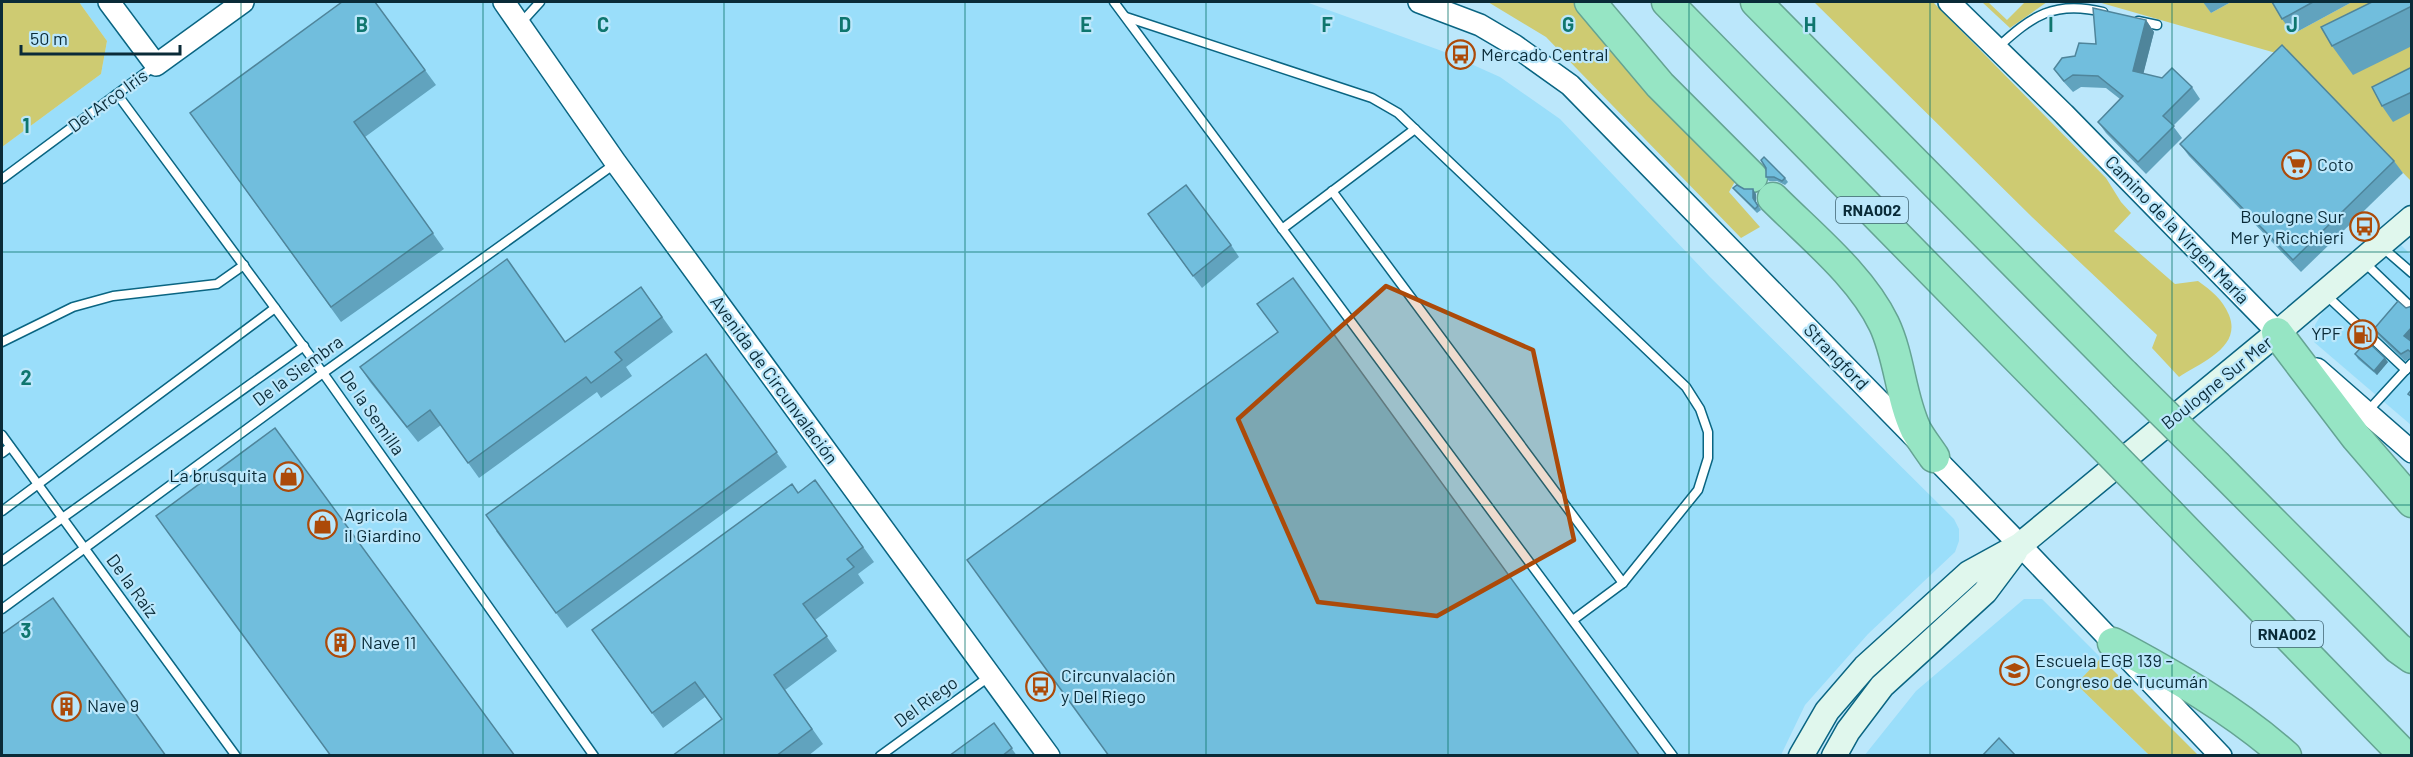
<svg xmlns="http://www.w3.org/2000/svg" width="2413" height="757" viewBox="0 0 2413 757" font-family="Barlow,sans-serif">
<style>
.built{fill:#9adefa}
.green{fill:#cecb72}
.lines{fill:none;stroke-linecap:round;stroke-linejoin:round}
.service-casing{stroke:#0a6582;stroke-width:11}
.tertiary-casing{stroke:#0a6582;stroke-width:24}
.secondary-casing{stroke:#0a6582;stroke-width:27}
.motorway-casing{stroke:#65a493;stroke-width:33}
.service{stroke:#fff;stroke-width:8}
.tertiary{stroke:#fff;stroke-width:21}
.secondary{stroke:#e0f7ed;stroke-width:24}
.motorway{stroke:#96e5c4;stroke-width:30}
.motorway-bridge-casing{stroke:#65a493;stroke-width:33;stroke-linecap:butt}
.motorway-bridge{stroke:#96e5c4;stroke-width:30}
.wall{fill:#61a3be}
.shaded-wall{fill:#4f859b}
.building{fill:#71bedd;stroke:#4f859b;stroke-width:1.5}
.marked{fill:#ac4a09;fill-opacity:0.2;stroke:#ac4a09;stroke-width:4.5;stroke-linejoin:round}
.grid{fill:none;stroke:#0f766e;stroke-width:1.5;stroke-opacity:0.55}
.labels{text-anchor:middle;stroke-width:4.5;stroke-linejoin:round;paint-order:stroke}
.shield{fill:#bbe7fb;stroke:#3f6372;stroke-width:1.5}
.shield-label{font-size:16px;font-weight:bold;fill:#0a2b38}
.poi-label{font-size:18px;fill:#0a2b38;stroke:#bbe7fb;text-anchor:start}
.street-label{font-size:18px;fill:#0a2b38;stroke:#bbe7fb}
.grid-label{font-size:20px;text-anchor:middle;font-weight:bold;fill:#0f766e;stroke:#bbe7fb;stroke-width:4.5;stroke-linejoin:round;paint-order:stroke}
</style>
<rect width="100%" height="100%" fill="#bbe7fb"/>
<g class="built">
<path d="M 79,2 L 1306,2 L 1442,51 L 1500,77 L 1560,119 L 1710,277 L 1954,519 L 1959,529 L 1959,541 L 1955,552 L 1868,634 L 1805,705 L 1781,755 L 2,755 L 2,147 L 101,74 L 107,41 Z"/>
<path d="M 2401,245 L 2411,255 L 2411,425 L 2314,342 L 2315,325 L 2323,311 Z"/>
<path d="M 2024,599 L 2042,599 L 2101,658 L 2076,684 L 2149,755 L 1864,756 L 1916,691 Z"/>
</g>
<g class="green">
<path d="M 2,2 L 79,2 L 107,41 L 101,74 L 2,147 Z"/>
<path d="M 1488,2 L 1577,2 L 1737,178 L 1729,192 L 1760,227 L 1741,238 L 1546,37 Z"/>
<path d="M 1814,2 L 1933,2 L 2106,178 L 2121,202 L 2131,213 L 2114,231 L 2175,284 L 2198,281 C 2212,291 2222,299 2229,315 C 2242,347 2202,362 2179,377 L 2152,348 L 2157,335 L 2032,217 Z"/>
<path d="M 1982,2 L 1988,2 L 2007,20 L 2025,2 L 2047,2 L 2010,28 Z"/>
<path d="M 2098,2 L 2204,2 L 2211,13 L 2231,2 L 2305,2 L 2293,34 L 2352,2 L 2411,2 L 2411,181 L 2290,57 Z"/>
<path d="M 2101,658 L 2198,755 L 2149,755 L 2076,684 Z"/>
</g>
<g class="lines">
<defs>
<g id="service">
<path d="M 1114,2 L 1673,756"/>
<path d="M 1126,17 L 1372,98 L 1398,113 L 1686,387 L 1700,409 L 1708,432 L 1708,458 L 1698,490 L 1623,583 L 1573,620"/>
<path d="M 2138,21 L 2157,25"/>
<path d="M 520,24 L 540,2"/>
<path d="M 1997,48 C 2032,16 2054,0 2103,12"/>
<path d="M 117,94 L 323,373 L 594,756"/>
<path d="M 2,179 L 156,65"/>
<path d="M 1332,191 L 1623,583"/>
<path d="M 1282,229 L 1415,129"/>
<path d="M 2382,247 L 2412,273"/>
<path d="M 2364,262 L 2412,308"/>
<path d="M 2326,295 L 2406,370"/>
<path d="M 2,342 L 73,307 L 113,296 L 217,284 L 244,265"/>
<path d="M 2367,412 L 2412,363"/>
<path d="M 2,435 L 236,756"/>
<path d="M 2,453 L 10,447"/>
<path d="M 2,511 L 275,308"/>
<path d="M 2,561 L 304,346"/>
<path d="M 2,609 L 323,373 L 616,163"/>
<path d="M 880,756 L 990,676"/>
</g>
<g id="tertiary">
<path d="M 109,2 L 156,65 L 243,2"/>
<path d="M 504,2 L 616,163 L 1049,756"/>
<path d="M 1419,2 L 1480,25 L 1514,45 L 1570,85 L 2020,545 L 2221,756"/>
<path d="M 1949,2 L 2064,114 L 2287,342"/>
<path d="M 2317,369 L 2412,452"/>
</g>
<g id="secondary">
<path d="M 1801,756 L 1827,711 L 1865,667 L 1969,573 L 2020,545 L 2277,333 L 2412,218"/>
<path d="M 1834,756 L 1848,731 L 1882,686 L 1985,592 L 2015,552"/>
</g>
<g id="motorway">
<path d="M 1590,2 L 1660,85 L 1752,177"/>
<path d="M 1667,2 L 2077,419"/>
<path d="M 1756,2 L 2124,374"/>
<path d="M 1773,198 C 1811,236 1861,276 1884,324 C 1900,358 1900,396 1916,430 C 1921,439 1928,448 1934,457"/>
<path d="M 2277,333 L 2356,437 L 2412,502"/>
<path d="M 2217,466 L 2398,648 L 2412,658"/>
<path d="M 2169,513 L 2405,756"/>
<path d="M 2113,643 C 2173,675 2234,710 2286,756"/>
</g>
</defs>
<use href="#service" class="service-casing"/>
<use href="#tertiary" class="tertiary-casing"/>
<use href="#secondary" class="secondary-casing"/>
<use href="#motorway" class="motorway-casing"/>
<use href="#service" class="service"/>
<use href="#tertiary" class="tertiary"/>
<use href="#secondary" class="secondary"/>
<use href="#motorway" class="motorway"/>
<defs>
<g id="motorway-bridge">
<path d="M 2124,374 L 2217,466"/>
<path d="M 2077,419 L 2169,513"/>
</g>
</defs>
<use href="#motorway-bridge" class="motorway-bridge-casing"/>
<use href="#motorway-bridge" class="motorway-bridge"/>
</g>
<g class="wall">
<path d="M 375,2 L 436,85 L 365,137 L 444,249 L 341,322 L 201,128 Z"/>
<path d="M 2203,2 L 2231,2 L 2211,13 Z"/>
<path d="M 2272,2 L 2352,2 L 2293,34 L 2282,19 Z"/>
<path d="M 2412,2 L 2412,46 L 2353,75 L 2332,46 Z"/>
<path d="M 2146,20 L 2154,32 L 2143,74 L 2192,87 L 2200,99 L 2173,126 L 2182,138 L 2146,174 L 2106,133 L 2098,122 L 2120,99 L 2106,88 L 2081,87 L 2073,92 L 2062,80 L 2054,69 L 2075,56 Z"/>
<path d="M 2412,67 L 2412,112 L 2393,122 L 2382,106 Z"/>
<path d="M 2180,144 L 2394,161 L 2403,173 L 2301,272 L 2189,156 Z"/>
<path d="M 1766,168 L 1785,178 L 1788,182 L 1785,185 L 1777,181 L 1769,181 L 1766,177 Z"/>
<path d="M 1733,188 L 1744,189 L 1756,194 L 1756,202 L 1761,210 L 1757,213 L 1736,192 Z"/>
<path d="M 1156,226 L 1231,245 L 1239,257 L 1202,288 Z"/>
<path d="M 641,287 L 673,332 L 626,367 L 632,376 L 601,398 L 597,392 L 479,478 L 441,425 L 418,442 L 370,382 L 360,367 L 565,342 Z"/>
<path d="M 2412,306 L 2412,339 L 2410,340 L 2412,342 L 2412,357 L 2405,361 L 2378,335 L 2374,329 Z"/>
<path d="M 706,354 L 787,467 L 567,628 L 496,531 Z"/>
<path d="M 2355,354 L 2388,362 L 2377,375 L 2358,359 Z"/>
<path d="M 815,480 L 874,562 L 858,574 L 864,583 L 815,620 L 837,651 L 785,690 L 823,744 L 808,756 L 672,756 L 722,720 L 705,697 L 663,728 L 603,646 Z"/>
<path d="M 994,723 L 1017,756 L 949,756 Z"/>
</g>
<g class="shaded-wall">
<path d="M 2146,20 L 2154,32 L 2141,83 L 2133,71 Z"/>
<path d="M 1753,189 L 1756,194 L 1756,202 L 1761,210 L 1753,198 Z"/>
<path d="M 2412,327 L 2412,339 L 2409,342 L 2404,336 Z"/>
<path d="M 2385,358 L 2388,362 L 2377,375 L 2374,371 Z"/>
</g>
<g class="building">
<path d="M 342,2 L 375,2 L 425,70 L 354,122 L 433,233 L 331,307 L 190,113 Z"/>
<path d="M 2272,2 L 2313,2 L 2282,19 Z"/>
<path d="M 2372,2 L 2412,2 L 2412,6 L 2332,46 L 2321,27 Z"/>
<path d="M 2093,8 L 2146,20 L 2133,71 L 2162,78 L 2172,68 L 2192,87 L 2163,116 L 2174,126 L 2138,162 L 2098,122 L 2123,96 L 2098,76 L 2073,75 L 2064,81 L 2054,69 L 2062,58 L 2075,56 L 2079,43 L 2096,44 Z"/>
<path d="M 2282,45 L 2394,161 L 2293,260 L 2180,144 Z"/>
<path d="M 2412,67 L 2412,92 L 2382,106 L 2372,87 Z"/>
<path d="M 1764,157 L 1785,178 L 1782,181 L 1774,177 L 1766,177 L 1766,168 L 1761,160 Z"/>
<path d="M 1186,185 L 1231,245 L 1193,276 L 1148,214 Z"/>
<path d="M 1737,185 L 1744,189 L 1753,189 L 1753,198 L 1758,206 L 1755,209 L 1733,188 Z"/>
<path d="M 507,259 L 565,342 L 641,287 L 662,317 L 615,352 L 622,360 L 591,383 L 586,377 L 468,463 L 430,410 L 407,427 L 360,367 Z"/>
<path d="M 1293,278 L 1640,756 L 1109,756 L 967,560 L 1278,332 L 1257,304 Z"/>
<path d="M 2398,301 L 2406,308 L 2412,306 L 2412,327 L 2404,336 L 2412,342 L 2412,353 L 2408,350 L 2401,354 L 2374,329 Z"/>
<path d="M 2367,341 L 2385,358 L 2374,371 L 2355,354 Z"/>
<path d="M 706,354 L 777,452 L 556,613 L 486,515 Z"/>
<path d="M 2412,389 L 2412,397 L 2408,394 Z"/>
<path d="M 275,428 L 515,756 L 331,756 L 156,516 Z"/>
<path d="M 815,480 L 863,547 L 847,559 L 854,567 L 803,604 L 827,636 L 774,675 L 812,729 L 776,756 L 672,756 L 722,719 L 695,682 L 652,713 L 592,630 L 792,484 L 798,493 Z"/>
<path d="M 53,598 L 166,756 L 2,756 L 2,634 Z"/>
<path d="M 994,723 L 1012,748 L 1002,756 L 949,756 Z"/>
<path d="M 1999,738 L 2016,756 L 1982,756 Z"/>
</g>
<path class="marked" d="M 1386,286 L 1533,350 L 1574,540 L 1437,616 L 1318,602 L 1238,419 Z"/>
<path class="grid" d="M 241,2 L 241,756M 483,2 L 483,756M 724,2 L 724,756M 965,2 L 965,756M 1206,2 L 1206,756M 1448,2 L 1448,756M 1689,2 L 1689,756M 1930,2 L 1930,756M 2172,2 L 2172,756M 2,252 L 2412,252M 2,505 L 2412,505"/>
<defs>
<symbol id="bus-ring" viewBox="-11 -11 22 22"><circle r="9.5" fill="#bbe7fb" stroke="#ac4a09" stroke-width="1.5"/><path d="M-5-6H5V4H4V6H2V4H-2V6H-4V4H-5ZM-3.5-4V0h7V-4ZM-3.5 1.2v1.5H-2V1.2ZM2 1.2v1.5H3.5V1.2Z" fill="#ac4a09"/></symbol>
<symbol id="supermarket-ring" viewBox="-11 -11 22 22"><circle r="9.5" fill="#bbe7fb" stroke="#ac4a09" stroke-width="1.5"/><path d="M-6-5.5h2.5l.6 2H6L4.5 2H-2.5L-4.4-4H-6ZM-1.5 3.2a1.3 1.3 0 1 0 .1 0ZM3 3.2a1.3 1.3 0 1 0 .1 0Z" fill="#ac4a09"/></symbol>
<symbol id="fuel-ring" viewBox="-11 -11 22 22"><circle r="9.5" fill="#bbe7fb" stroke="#ac4a09" stroke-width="1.5"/><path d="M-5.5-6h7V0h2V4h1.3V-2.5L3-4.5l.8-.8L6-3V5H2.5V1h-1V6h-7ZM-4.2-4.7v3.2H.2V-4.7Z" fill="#ac4a09"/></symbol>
<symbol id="shop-ring" viewBox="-11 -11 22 22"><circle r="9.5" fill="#bbe7fb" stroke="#ac4a09" stroke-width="1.5"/><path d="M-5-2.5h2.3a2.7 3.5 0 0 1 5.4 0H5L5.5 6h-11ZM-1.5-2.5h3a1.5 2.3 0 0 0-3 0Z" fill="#ac4a09"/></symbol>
<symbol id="building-ring" viewBox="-11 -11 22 22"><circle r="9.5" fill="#bbe7fb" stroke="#ac4a09" stroke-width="1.5"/><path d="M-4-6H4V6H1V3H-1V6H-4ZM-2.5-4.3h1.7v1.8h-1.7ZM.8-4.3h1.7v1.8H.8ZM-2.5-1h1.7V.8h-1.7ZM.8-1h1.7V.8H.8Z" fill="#ac4a09"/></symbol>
<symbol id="school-ring" viewBox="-11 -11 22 22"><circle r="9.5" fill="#bbe7fb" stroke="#ac4a09" stroke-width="1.5"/><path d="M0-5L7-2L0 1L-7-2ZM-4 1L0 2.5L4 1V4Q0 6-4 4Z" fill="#ac4a09"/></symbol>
</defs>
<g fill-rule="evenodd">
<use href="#bus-ring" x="1444" y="38" width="33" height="33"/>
<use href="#supermarket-ring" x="2280" y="148" width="33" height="33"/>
<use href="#bus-ring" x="2348" y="210" width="33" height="33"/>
<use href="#fuel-ring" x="2346" y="318" width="33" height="33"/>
<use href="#shop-ring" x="272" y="460" width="33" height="33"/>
<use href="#shop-ring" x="306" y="508" width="33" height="33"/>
<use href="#building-ring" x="324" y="626" width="33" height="33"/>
<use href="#school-ring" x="1998" y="654" width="33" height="33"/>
<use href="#bus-ring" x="1024" y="670" width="33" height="33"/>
<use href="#building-ring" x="50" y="690" width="33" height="33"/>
</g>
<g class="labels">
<g class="shield">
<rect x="1836" y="197" width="72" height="26" rx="4.5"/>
<rect x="2251" y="621" width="72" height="26" rx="4.5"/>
</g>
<g class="shield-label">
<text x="1872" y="216">RNA002</text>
<text x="2287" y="640">RNA002</text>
</g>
<g class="poi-label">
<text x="1481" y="61">Mercado Central</text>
<text x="2317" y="171">Coto</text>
<text x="2344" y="223" text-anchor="end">Boulogne Sur<tspan x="2344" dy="21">Mer y Ricchieri</tspan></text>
<text x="2342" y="340" text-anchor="end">YPF</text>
<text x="267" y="482" text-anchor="end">La brusquita</text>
<text x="344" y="521">Agricola<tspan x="344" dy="21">il Giardino</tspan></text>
<text x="361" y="649">Nave 11</text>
<text x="2035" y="667">Escuela EGB 139 -<tspan x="2035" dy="21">Congreso de Tucumán</tspan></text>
<text x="1061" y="682">Circunvalación<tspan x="1061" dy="21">y Del Riego</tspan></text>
<text x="87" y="712">Nave 9</text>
</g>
<g class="street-label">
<text transform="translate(108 101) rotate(-36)" y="6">Del Arco Iris</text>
<text transform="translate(2177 230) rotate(46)" y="6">Camino de la Virgen María</text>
<text transform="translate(1836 357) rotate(46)" y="6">Strangford</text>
<text transform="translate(298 371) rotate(-36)" y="6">De la Siembra</text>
<text transform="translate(774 380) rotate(54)" y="6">Avenida de Circunvalación</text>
<text transform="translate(2217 383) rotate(-39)" y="6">Boulogne Sur Mer</text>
<text transform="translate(372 413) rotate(55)" y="6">De la Semilla</text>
<text transform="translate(132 586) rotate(54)" y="6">De la Raíz</text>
<text transform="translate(926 702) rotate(-36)" y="6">Del Riego</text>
</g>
</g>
<g class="grid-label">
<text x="362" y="32">B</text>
<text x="603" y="32">C</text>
<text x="845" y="32">D</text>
<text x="1086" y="32">E</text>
<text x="1327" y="32">F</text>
<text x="1568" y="32">G</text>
<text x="1810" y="32">H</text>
<text x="2051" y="32">I</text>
<text x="2292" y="32">J</text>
<text x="26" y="133">1</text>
<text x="26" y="385">2</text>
<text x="26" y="638">3</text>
</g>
<rect width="2413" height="757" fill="none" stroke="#0a2b38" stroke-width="6"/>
<path d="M21 45v9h159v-9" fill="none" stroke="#0a2b38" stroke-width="3"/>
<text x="30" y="45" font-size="18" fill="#0a2b38" stroke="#bbe7fb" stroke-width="4.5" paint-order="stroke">50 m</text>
</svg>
